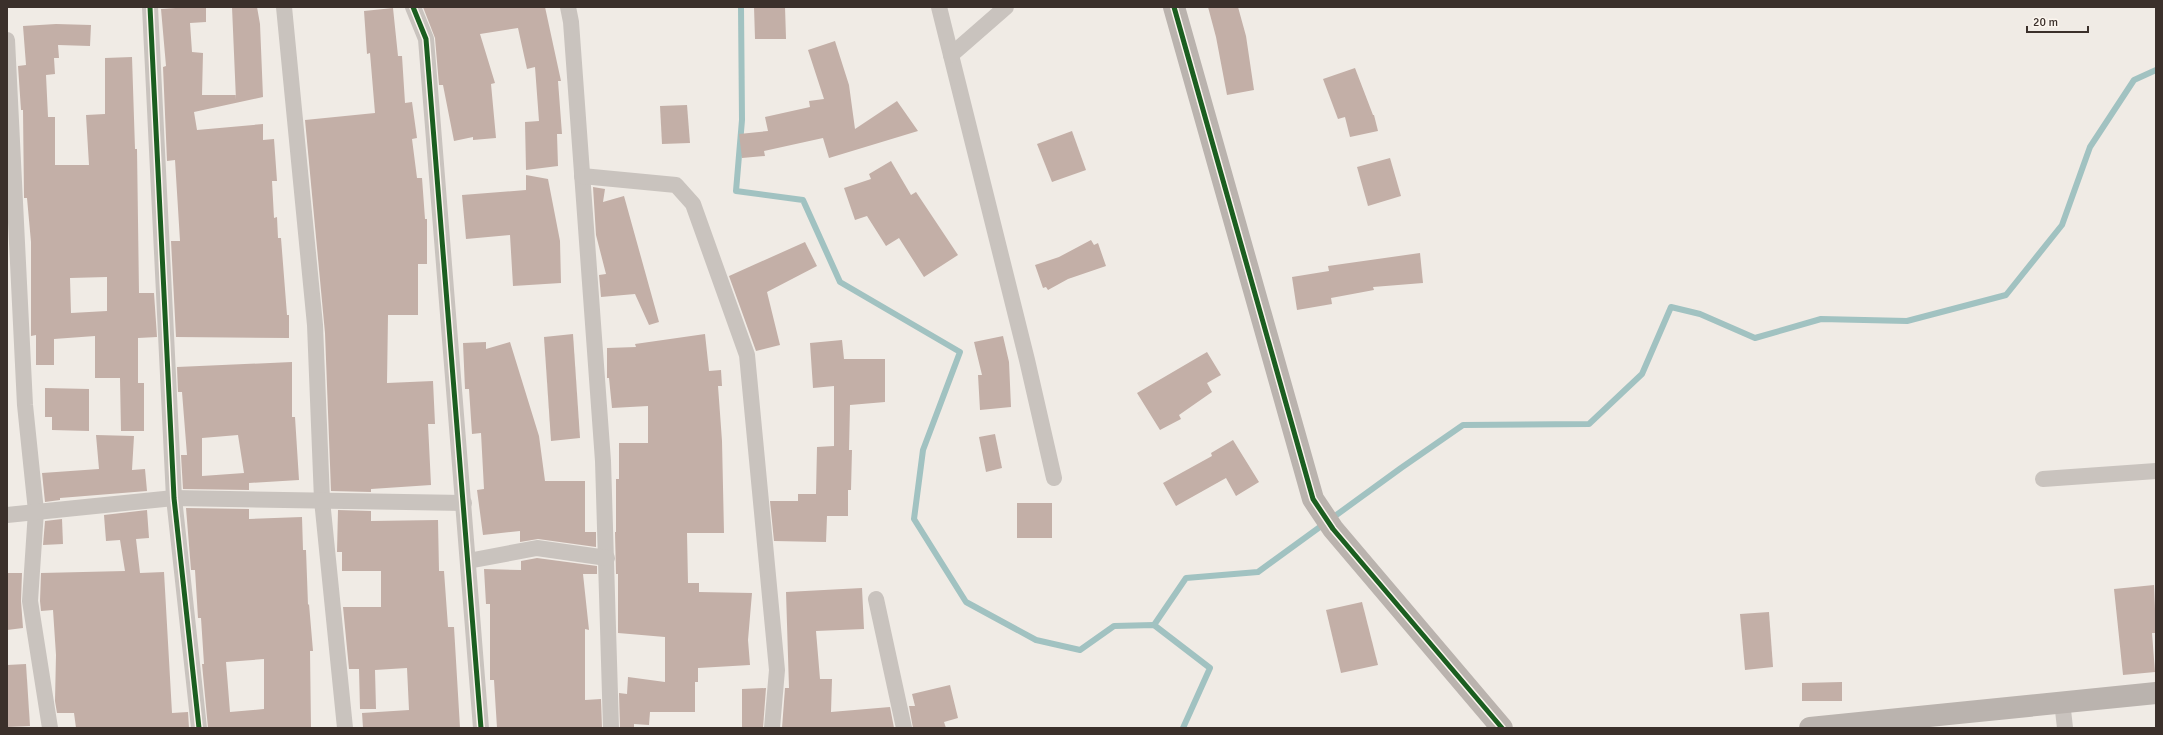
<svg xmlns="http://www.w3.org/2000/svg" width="2163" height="735" viewBox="0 0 2163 735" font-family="Signika,sans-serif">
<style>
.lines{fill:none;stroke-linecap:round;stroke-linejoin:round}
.stream{stroke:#a1c2c1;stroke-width:6}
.building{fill:#c3afa7;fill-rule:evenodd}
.street{stroke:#c9c3be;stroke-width:16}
.secondary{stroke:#bab3ae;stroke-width:22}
.cycleway-casing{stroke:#fbf5ee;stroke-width:8}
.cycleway{stroke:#1b5e20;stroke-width:5}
</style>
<rect width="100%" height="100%" fill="#f0ebe5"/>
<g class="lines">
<g class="stream">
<path d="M 741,7 L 742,120 L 736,191 L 803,200 L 840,282 L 960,352 L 923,450 L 914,519 L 966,602 L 1036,640 L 1080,650 L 1114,626 L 1154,625 L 1210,668 L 1183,728"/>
<path d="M 1154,625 L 1186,578 L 1258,572 L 1401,468 L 1463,425 L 1589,424 L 1642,374 L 1671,307 L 1700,314 L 1755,338 L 1821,319 L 1907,321 L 2006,295 L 2062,225 L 2090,147 L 2134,80 L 2156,70"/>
</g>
</g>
<g class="building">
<path d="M 190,7 L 206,7 L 206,22 L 190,23 L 192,52 L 203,53 L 202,95 L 236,95 L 236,100 L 232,7 L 257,7 L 260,24 L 263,97 L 194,112 L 197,130 L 263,124 L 263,140 L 274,139 L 277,181 L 272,181 L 274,218 L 277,217 L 278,238 L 281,238 L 287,315 L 289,315 L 289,338 L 176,337 L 171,241 L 180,241 L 175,160 L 167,161 L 163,67 L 166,66 L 161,9 Z"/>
<path d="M 423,7 L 545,7 L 561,81 L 558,81 L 562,134 L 557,134 L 558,166 L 526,170 L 525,122 L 539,121 L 535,67 L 527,69 L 518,28 L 480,34 L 495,83 L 491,84 L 496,138 L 473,140 L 473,137 L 454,141 L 443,85 L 439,85 L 435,38 Z"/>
<path d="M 754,7 L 785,7 L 786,39 L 755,39 Z"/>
<path d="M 1208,7 L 1238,7 L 1246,36 L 1254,90 L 1227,95 L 1216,37 Z"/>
<path d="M 393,8 L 398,56 L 402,56 L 405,103 L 412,102 L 417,138 L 412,139 L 417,178 L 422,178 L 425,219 L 427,219 L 427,264 L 418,264 L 418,315 L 388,315 L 387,383 L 433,381 L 435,424 L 428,424 L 431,485 L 371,489 L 371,492 L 331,491 L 325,333 L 305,120 L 375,113 L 370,53 L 367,54 L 364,11 Z"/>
<path d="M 56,24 L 91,25 L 90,46 L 58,45 L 59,58 L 54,58 L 55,74 L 46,75 L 48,117 L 55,117 L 55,165 L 89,165 L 86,115 L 105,114 L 105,58 L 132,57 L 135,149 L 137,149 L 139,293 L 154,293 L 157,337 L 138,338 L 138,383 L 144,383 L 144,431 L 121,431 L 120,378 L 95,378 L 95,336 L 54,339 L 54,365 L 36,365 L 36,335 L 31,336 L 31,242 L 27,198 L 24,198 L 23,110 L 21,110 L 18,66 L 26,65 L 23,26 ZM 107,277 L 107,311 L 71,313 L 70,278 Z"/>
<path d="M 835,41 L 849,85 L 855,129 L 897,101 L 918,131 L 829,158 L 823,138 L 764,151 L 765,156 L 742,158 L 739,134 L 768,131 L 765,117 L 810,107 L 809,101 L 824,99 L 808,50 Z"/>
<path d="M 1355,68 L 1373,115 L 1374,115 L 1378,131 L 1350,137 L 1345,117 L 1338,119 L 1323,79 Z"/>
<path d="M 687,105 L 690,143 L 662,144 L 660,106 Z"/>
<path d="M 1072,131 L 1086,170 L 1052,182 L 1037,144 Z"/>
<path d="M 1390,158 L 1401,196 L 1368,206 L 1357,167 Z"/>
<path d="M 891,161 L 911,195 L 916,192 L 958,255 L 924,277 L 899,238 L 886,246 L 867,216 L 855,220 L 844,188 L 871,179 L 869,174 Z"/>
<path d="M 526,175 L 548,179 L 560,241 L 561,283 L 513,286 L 510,235 L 466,239 L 462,195 L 526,190 Z"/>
<path d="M 593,187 L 605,189 L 603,202 L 624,196 L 659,322 L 649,325 L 635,294 L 601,297 L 599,275 L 606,274 L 596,235 Z"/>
<path d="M 1091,240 L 1094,245 L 1098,243 L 1106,266 L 1068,279 L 1048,290 L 1046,287 L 1043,288 L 1035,265 L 1059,257 Z"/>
<path d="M 805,242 L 817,266 L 767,292 L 780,345 L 756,351 L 729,276 Z"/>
<path d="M 1420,253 L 1423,283 L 1373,287 L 1374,290 L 1331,298 L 1332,304 L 1297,310 L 1292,277 L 1329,271 L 1328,266 Z"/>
<path d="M 573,334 L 580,438 L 551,441 L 544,337 Z"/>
<path d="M 705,334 L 709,371 L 721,370 L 722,386 L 718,386 L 722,441 L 724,533 L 687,533 L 688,583 L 699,583 L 699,592 L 752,593 L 748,640 L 750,665 L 698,668 L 698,682 L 695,682 L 695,712 L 650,712 L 649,725 L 634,724 L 634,728 L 620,728 L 619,693 L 627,694 L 628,677 L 665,682 L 665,637 L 618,633 L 618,574 L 616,574 L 615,532 L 616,532 L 616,479 L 619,479 L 619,443 L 648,443 L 648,406 L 612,408 L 609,378 L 607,378 L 607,348 L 636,347 L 635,344 Z"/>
<path d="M 1003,336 L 1009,362 L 1011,407 L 980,410 L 978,375 L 982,375 L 974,342 Z"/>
<path d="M 842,340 L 844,359 L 885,359 L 885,402 L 850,405 L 849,450 L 852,450 L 851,490 L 848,490 L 848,516 L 827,516 L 826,542 L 774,541 L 770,501 L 798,501 L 798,494 L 816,494 L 817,447 L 834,446 L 834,386 L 813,388 L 810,343 Z"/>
<path d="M 486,342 L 486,349 L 510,342 L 539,436 L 545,481 L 585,481 L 585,532 L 596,532 L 596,547 L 538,539 L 520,542 L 520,531 L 483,535 L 477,490 L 484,489 L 481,433 L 472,434 L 469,389 L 465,389 L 463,343 Z"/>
<path d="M 1207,352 L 1221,375 L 1207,383 L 1212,392 L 1179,415 L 1181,419 L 1160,430 L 1137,393 Z"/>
<path d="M 292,362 L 292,417 L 295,417 L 299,480 L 249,483 L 249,490 L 183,489 L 181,455 L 187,455 L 182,392 L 178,392 L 177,367 ZM 238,435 L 244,473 L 202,476 L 202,438 Z"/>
<path d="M 45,388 L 89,389 L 89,431 L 52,430 L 52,417 L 45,417 Z"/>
<path d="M 995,434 L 1002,468 L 986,472 L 979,437 Z"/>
<path d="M 96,435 L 134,436 L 132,470 L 145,469 L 147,491 L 60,498 L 60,500 L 45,502 L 42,473 L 99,469 Z"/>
<path d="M 1233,440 L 1259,482 L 1236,496 L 1226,478 L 1176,506 L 1163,483 L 1212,456 L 1211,453 Z"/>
<rect x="1017" y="503" width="35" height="35"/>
<path d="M 186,508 L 249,509 L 249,519 L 302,517 L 303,550 L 306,550 L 308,605 L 309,604 L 313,651 L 310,651 L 311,728 L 208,728 L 202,664 L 204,664 L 201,618 L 198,618 L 195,570 L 191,570 ZM 264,659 L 264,709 L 230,712 L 226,662 Z"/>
<path d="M 147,510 L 149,538 L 136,539 L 140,573 L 164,572 L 172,713 L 188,712 L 189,728 L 76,728 L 74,713 L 57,713 L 55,701 L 56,655 L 53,610 L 41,611 L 40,601 L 41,573 L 125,571 L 120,540 L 106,541 L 104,515 Z"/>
<path d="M 338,510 L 371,511 L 371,521 L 438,520 L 439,571 L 444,571 L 448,627 L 454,627 L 460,728 L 363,728 L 362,713 L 409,710 L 407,668 L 375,670 L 376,709 L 360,709 L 359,669 L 349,669 L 343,607 L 381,607 L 381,571 L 342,571 L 342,552 L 337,552 Z"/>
<path d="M 62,519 L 63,544 L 43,545 L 45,521 Z"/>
<path d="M 537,558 L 597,566 L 597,574 L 583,574 L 589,630 L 585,629 L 585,700 L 601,699 L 602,728 L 497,728 L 494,680 L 490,680 L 490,604 L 486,604 L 484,569 L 521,570 L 521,561 Z"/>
<path d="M 7,573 L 22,573 L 21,601 L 23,628 L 7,630 Z"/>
<path d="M 2154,585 L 2156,633 L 2152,633 L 2155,672 L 2123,675 L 2114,589 Z"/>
<path d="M 862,588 L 864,629 L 816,631 L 820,679 L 832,679 L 831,712 L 890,707 L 894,728 L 782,728 L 785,688 L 789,688 L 786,592 Z"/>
<path d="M 1362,602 L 1378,665 L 1341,673 L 1326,610 Z"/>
<path d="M 1769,612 L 1773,667 L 1745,670 L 1740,614 Z"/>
<path d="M 26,664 L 30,726 L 7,727 L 7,665 Z"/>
<path d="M 1842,682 L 1842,701 L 1802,701 L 1802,683 Z"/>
<path d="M 950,685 L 958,718 L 944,722 L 946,728 L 913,728 L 909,706 L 915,706 L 912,694 Z"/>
<path d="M 766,688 L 763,728 L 742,728 L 742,689 Z"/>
</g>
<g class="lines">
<g class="street">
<path d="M 150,7 L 174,498 L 199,728"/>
<path d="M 284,7 L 315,325 L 322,500 L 345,728"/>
<path d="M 413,7 L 426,39 L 481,728"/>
<path d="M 568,7 L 571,22 L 603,461 L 611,728"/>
<path d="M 939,7 L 1027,360 L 1054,478"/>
<path d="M 7,40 L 25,405 L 36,511 L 30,601 L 50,728"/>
<path d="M 951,55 L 1006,7"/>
<path d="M 582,176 L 676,185 L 693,204 L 747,355 L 777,670 L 772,728"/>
<path d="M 2043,479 L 2156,471"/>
<path d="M 7,515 L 174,498 L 464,503"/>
<path d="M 468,561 L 537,548 L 607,558"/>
<path d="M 876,599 L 904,728"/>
<path d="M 2062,701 L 2065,728"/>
</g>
<g class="secondary">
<path d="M 1174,7 L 1313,499 L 1333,529 L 1502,728"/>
<path d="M 1810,728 L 2156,693"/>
</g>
<defs>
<g id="cycleway">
<path d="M 150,7 L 174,498 L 199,728"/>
<path d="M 413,7 L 426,39 L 481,728"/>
<path d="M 1174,7 L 1313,499 L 1333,529 L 1502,728"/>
</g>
</defs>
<use href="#cycleway" class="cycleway-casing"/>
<use href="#cycleway" class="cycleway"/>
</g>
<rect width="2163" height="735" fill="none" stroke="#3b302b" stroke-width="16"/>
<path d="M2027 26v6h61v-6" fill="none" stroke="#3b302b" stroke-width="2"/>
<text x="2033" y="26" font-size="12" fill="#3b302b" stroke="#fbf5ee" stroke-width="3" paint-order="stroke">20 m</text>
</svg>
